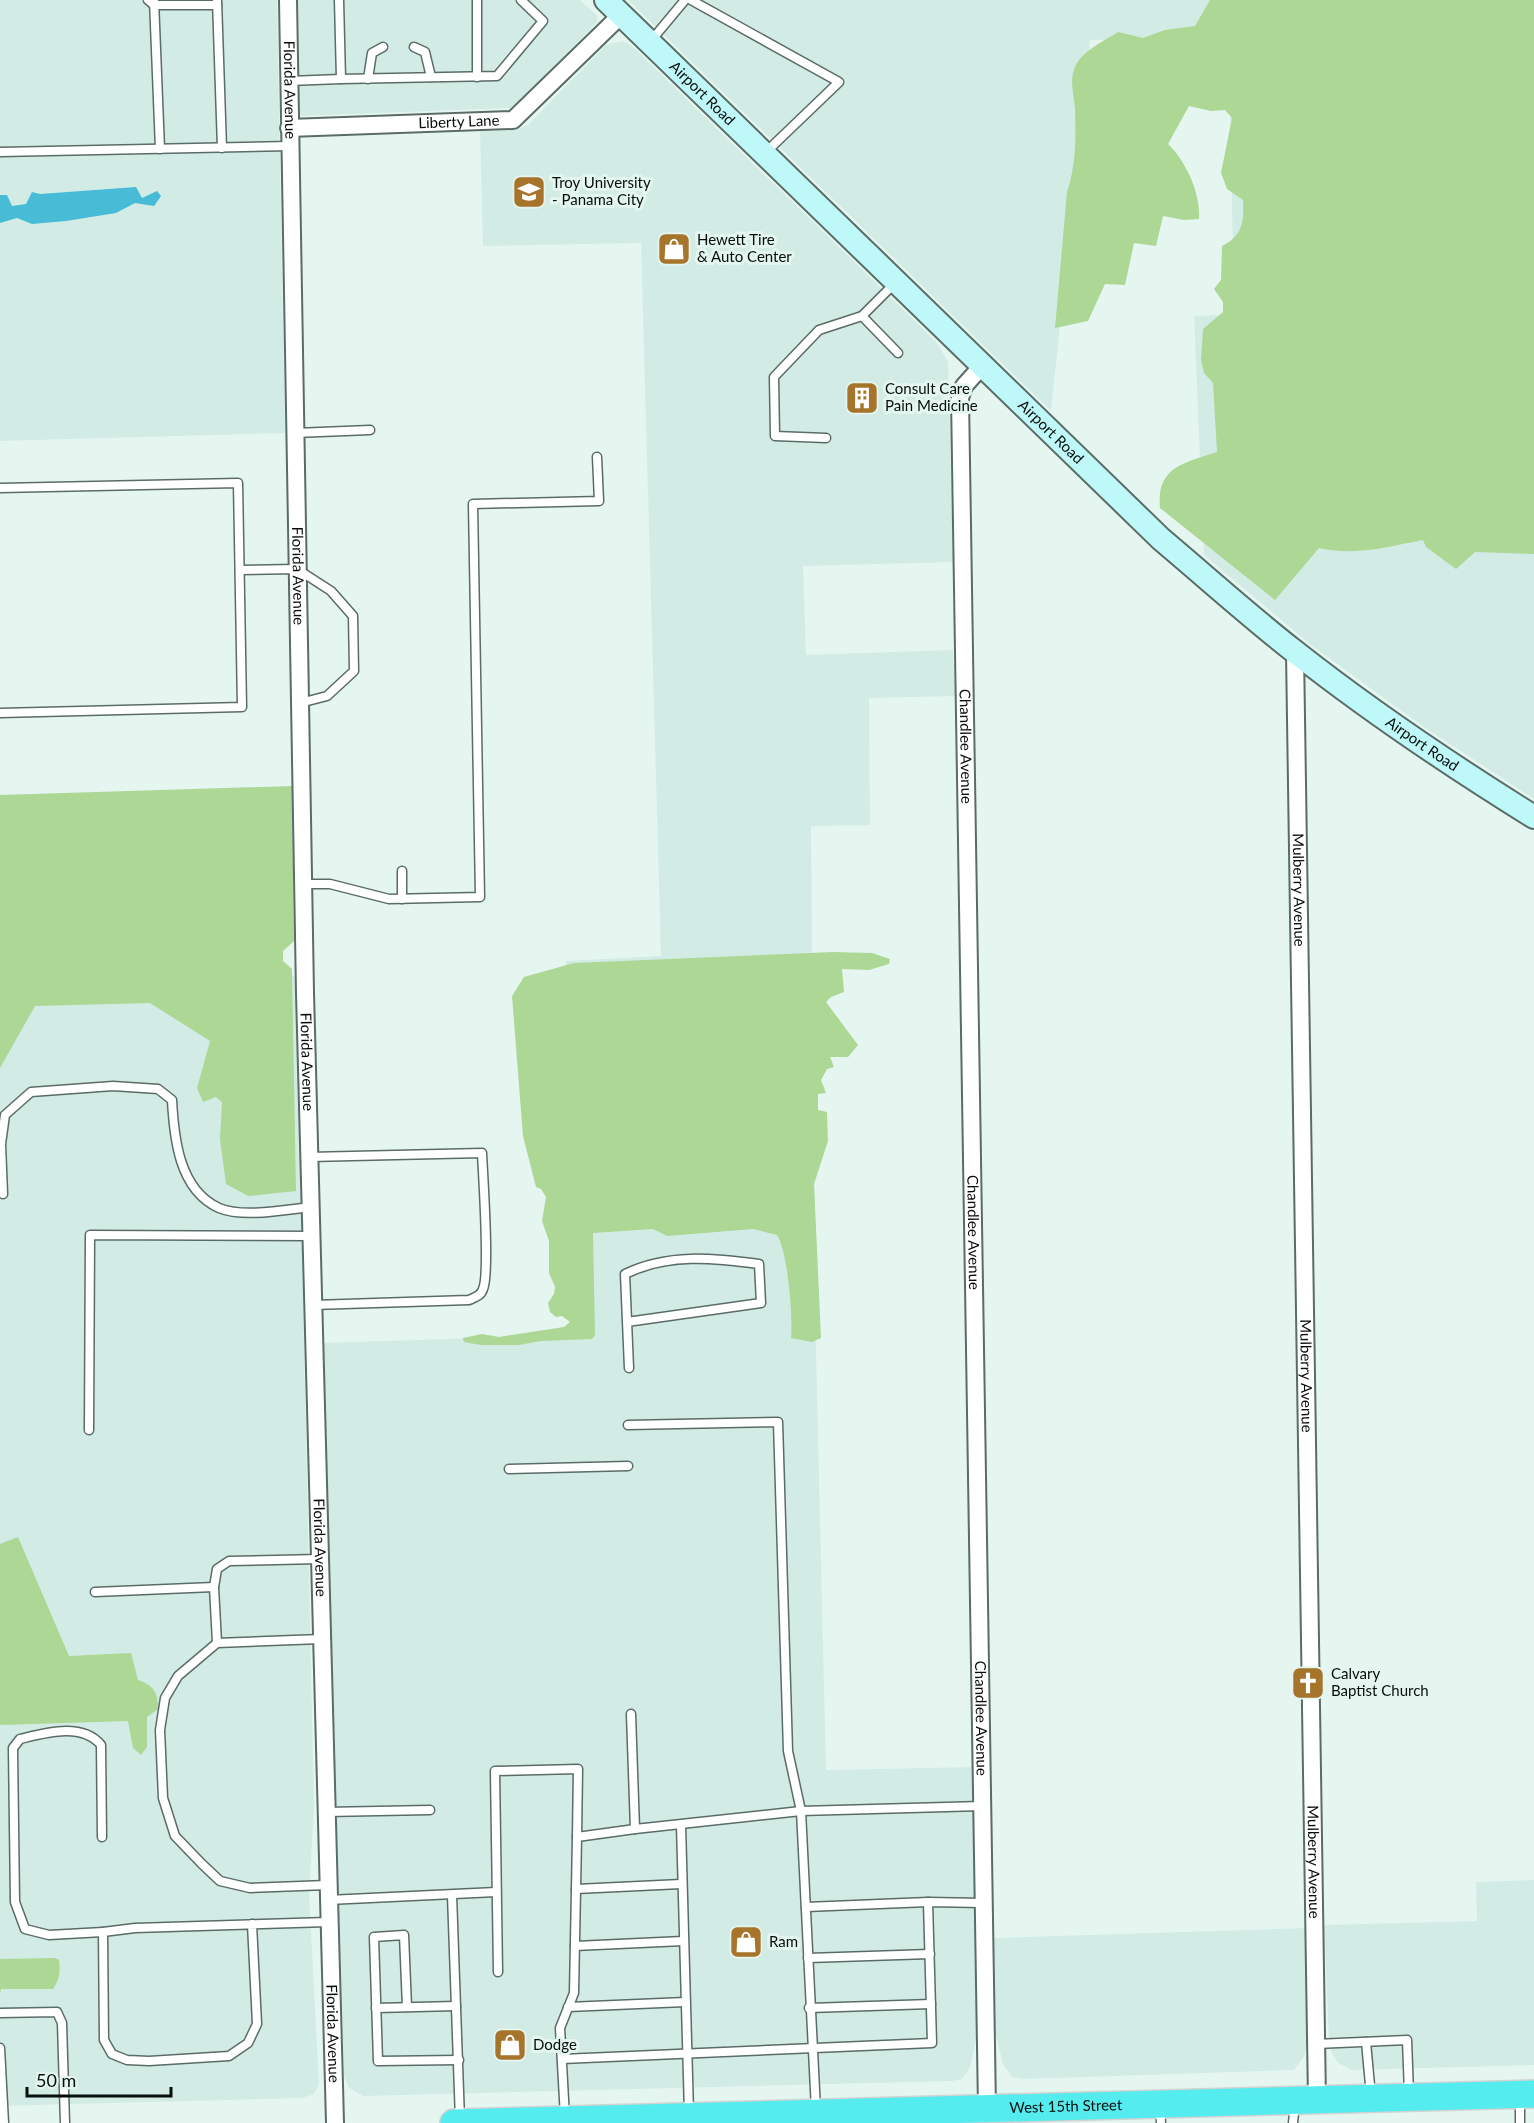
<svg xmlns="http://www.w3.org/2000/svg" width="1534" height="2123" viewBox="0 0 1534 2123" font-family="Lato,sans-serif">
<style>
.built{fill:#d2ece5}
.green{fill:#acd795}
.water{fill:#48bbd7}
.lines{fill:none;stroke-linecap:round;stroke-linejoin:round}
.service-casing{stroke:#5b6b66;stroke-width:11}
.minor-casing{stroke:#5b6b66;stroke-width:20}
.secondary-casing{stroke:#5b6b66;stroke-width:26}
.trunk-casing{stroke:#d2d3d3;stroke-width:30}
.service{stroke:#fff;stroke-width:8}
.minor{stroke:#fff;stroke-width:16}
.secondary{stroke:#bff8f9;stroke-width:22}
.trunk{stroke:#54ecee;stroke-width:27}
.labels{text-anchor:middle;stroke-width:6;stroke-linejoin:round;paint-order:stroke}
.street-label{font-size:15px;fill:#070d0b;stroke:#e5f6f1}
.poi-label{font-size:15px;fill:#070d0b;stroke:#e5f6f1;text-anchor:start}
</style>
<rect width="100%" height="100%" fill="#e5f6f1"/>
<g class="built">
<path d="M 0,0 L 277,0 L 285,433 L 0,441 Z"/>
<path d="M 298,0 L 580,0 L 597,15 L 597,22 L 517,105 L 510,108 L 299,116 Z"/>
<path d="M 628,0 L 1534,0 L 1534,799 L 1421,725 L 1311,645 L 1204,555 L 1194,316 L 1228,315 L 1233,261 L 1229,37 L 1090,40 L 1051,411 Z"/>
<path d="M 622,41 L 631,45 L 908,314 L 937,343 L 948,362 L 953,562 L 803,566 L 806,655 L 953,650 L 955,696 L 869,698 L 870,825 L 811,826 L 816,1351 L 826,1770 L 973,1767 L 977,2034 L 970,2068 L 962,2079 L 952,2081 L 363,2096 L 349,2088 L 344,2076 L 323,1343 L 577,1335 L 566,961 L 661,956 L 641,243 L 483,246 L 480,131 L 515,130 L 528,125 L 606,45 Z"/>
<path d="M 296,976 L 314,1807 L 309,1894 L 319,2084 L 314,2094 L 302,2098 L 0,2106 L 0,986 Z"/>
<path d="M 1534,1880 L 1534,2065 L 1352,2070 L 1338,2063 L 1331,2051 L 1329,2039 L 1324,1925 L 1477,1921 L 1476,1882 Z"/>
<path d="M 1308,1928 L 1309,2040 L 1304,2057 L 1294,2070 L 1024,2079 L 1012,2077 L 1003,2064 L 995,2032 L 994,1938 Z"/>
</g>
<g class="green">
<path d="M 1210,0 L 1534,0 L 1534,554 L 1475,552 L 1456,569 L 1426,547 L 1423,540 C 1386,547 1357,556 1319,548 L 1275,600 L 1160,508 C 1156,466 1185,463 1217,452 L 1213,383 L 1204,373 L 1201,360 L 1203,329 L 1223,312 L 1223,302 L 1214,289 L 1221,280 L 1222,246 C 1243,236 1244,221 1243,200 L 1227,189 L 1221,173 L 1232,118 L 1225,110 L 1211,111 L 1189,106 L 1168,144 C 1186,161 1201,194 1199,219 L 1184,220 L 1163,216 L 1156,246 L 1134,243 L 1125,285 L 1105,284 L 1088,321 L 1055,328 L 1067,192 C 1076,166 1076,137 1075,109 C 1074,95 1069,81 1075,67 C 1082,51 1104,41 1118,32 L 1143,38 L 1165,30 L 1195,26 Z"/>
<path d="M 292,786 L 294,941 L 283,951 L 283,961 L 292,969 L 296,1191 L 248,1196 L 226,1184 L 220,1139 L 222,1102 L 216,1097 L 203,1102 L 197,1088 L 210,1041 L 150,1003 L 35,1006 L 0,1068 L 0,795 Z"/>
<path d="M 833,952 L 872,953 L 890,959 L 889,964 L 869,970 L 842,969 L 844,992 L 831,997 L 826,1002 L 858,1045 L 848,1057 L 830,1057 L 834,1067 L 827,1069 L 821,1080 L 826,1093 L 818,1094 L 818,1110 L 827,1112 L 828,1141 L 814,1184 L 821,1338 L 812,1342 L 791,1338 C 793,1317 788,1252 777,1235 L 753,1229 L 667,1236 L 653,1229 L 593,1233 L 595,1335 L 592,1339 L 541,1341 L 519,1345 L 481,1345 L 464,1342 L 463,1338 L 482,1334 L 499,1337 L 564,1327 L 570,1322 L 562,1316 L 556,1317 L 550,1312 L 548,1303 L 554,1294 L 555,1287 L 549,1273 L 549,1241 L 542,1221 L 546,1197 L 541,1189 L 536,1187 L 523,1136 L 512,996 L 524,977 L 574,963 Z"/>
<path d="M 18,1537 L 69,1656 L 131,1653 L 138,1680 C 154,1685 158,1693 158,1709 L 147,1717 L 147,1747 L 141,1755 L 133,1748 L 128,1721 L 0,1725 L 0,1544 Z"/>
<path d="M 55,1958 L 59,1960 C 60,1972 60,1979 53,1989 L 1,1989 L 0,1994 L 0,1959 Z"/>
</g>
<path class="water" d="M 136,187 L 142,198 L 157,191 L 161,196 L 154,206 L 135,203 L 116,213 L 66,221 L 32,224 L 17,218 L 0,223 L 0,195 L 7,195 L 12,206 L 26,204 L 32,192 L 40,194 Z"/>
<g class="lines">
<defs>
<g id="service">
<path d="M 148,0 L 154,5 L 217,5"/>
<path d="M 154,0 L 160,149"/>
<path d="M 217,0 L 222,148"/>
<path d="M 339,0 L 341,79 L 497,76 L 543,21 L 521,0"/>
<path d="M 477,0 L 477,77"/>
<path d="M 691,0 L 839,82 L 765,153"/>
<path d="M 650,42 L 685,0"/>
<path d="M 414,47 L 425,52 L 431,77"/>
<path d="M 368,79 L 372,53 L 383,47"/>
<path d="M 289,81 L 341,79"/>
<path d="M 0,152 L 290,146"/>
<path d="M 862,316 L 898,353"/>
<path d="M 295,433 L 370,430"/>
<path d="M 826,438 L 775,436 L 774,377 L 819,330 L 862,316 L 896,282"/>
<path d="M 0,488 L 238,483 L 242,707 L 0,713"/>
<path d="M 240,570 L 297,569 L 331,591 L 353,616 L 354,671 L 327,696 L 300,703"/>
<path d="M 303,884 L 330,884 L 389,899 L 480,897 L 473,504 L 599,501 L 597,457"/>
<path d="M 402,899 L 402,871"/>
<path d="M 309,1157 L 482,1153 C 483,1176 490,1274 483,1289 C 481,1296 475,1297 469,1300 L 313,1305"/>
<path d="M 3,1194 L 1,1144 L 5,1115 L 31,1092 L 113,1086 L 158,1089 L 172,1100 C 174,1138 179,1190 219,1208 C 243,1218 284,1210 310,1207"/>
<path d="M 627,1322 L 761,1303 L 759,1264 C 713,1258 668,1253 625,1274 L 629,1368"/>
<path d="M 628,1425 L 778,1422 L 788,1751 L 801,1811 L 816,2110"/>
<path d="M 89,1430 L 90,1235 L 311,1236"/>
<path d="M 509,1469 L 628,1466"/>
<path d="M 95,1592 L 214,1587"/>
<path d="M 321,1639 L 217,1643 L 178,1676 L 165,1698 L 160,1730 L 163,1798 L 175,1836 L 202,1864 L 220,1881 L 250,1888 L 327,1885"/>
<path d="M 217,1643 L 214,1587 L 217,1569 L 229,1561 L 319,1559"/>
<path d="M 631,1714 L 635,1829 L 801,1811 L 982,1806"/>
<path d="M 326,1812 L 430,1810"/>
<path d="M 681,1825 L 689,2113"/>
<path d="M 102,1837 L 101,1745 C 82,1722 45,1733 20,1739 L 13,1748 L 15,1902 L 25,1929 L 49,1935 L 103,1932"/>
<path d="M 576,1889 L 681,1884"/>
<path d="M 452,1895 L 460,2120"/>
<path d="M 328,1900 L 496,1892"/>
<path d="M 806,1907 L 928,1902"/>
<path d="M 252,1924 L 257,2024 L 248,2043 L 229,2056 L 149,2061 L 127,2060 L 112,2054 L 104,2040 L 103,1932 L 135,1928 L 328,1922"/>
<path d="M 575,1946 L 683,1941"/>
<path d="M 808,1958 L 930,1954"/>
<path d="M 498,1972 L 495,1771 L 578,1769 L 577,1837"/>
<path d="M 407,2007 L 404,1935 L 374,1937 L 378,2061 L 459,2060"/>
<path d="M 568,2007 L 685,2002"/>
<path d="M 376,2008 L 456,2006"/>
<path d="M 809,2008 L 931,2004"/>
<path d="M 0,2013 L 57,2012 L 62,2023 L 65,2123"/>
<path d="M 1366,2042 L 1371,2096"/>
<path d="M 1316,2044 L 1407,2040 L 1409,2093"/>
<path d="M 0,2048 L 4,2123"/>
<path d="M 562,2059 L 932,2043 L 928,1902 L 983,1903"/>
<path d="M 1520,2096 L 1520,2123"/>
<path d="M 1160,2108 L 1161,2123"/>
<path d="M 565,2117 L 560,2028 L 574,1993 L 577,1837 L 635,1829"/>
<path d="M 1293,2123 L 1295,2103"/>
</g>
<g id="minor">
<path id="s1" d="M 288,0 L 305,993 L 335,2123"/>
<path id="s2" d="M 289,128 L 513,120 L 621,15"/>
<path id="s3" d="M 982,366 L 964,386 L 960,398 L 987,2109"/>
<path id="s4" d="M 1295,652 L 1317,2101"/>
</g>
<g id="secondary">
<path id="s5" d="M 606,0 L 1161,539 C 1205,576 1248,615 1294,651 C 1370,711 1452,766 1534,817"/>
</g>
<g id="trunk">
<path id="s6" d="M 454,2123 L 1534,2094"/>
</g>
</defs>
<use href="#service" class="service-casing"/>
<use href="#minor" class="minor-casing"/>
<use href="#secondary" class="secondary-casing"/>
<use href="#trunk" class="trunk-casing"/>
<use href="#service" class="service"/>
<use href="#minor" class="minor"/>
<use href="#secondary" class="secondary"/>
<use href="#trunk" class="trunk"/>
</g>
<defs>
<symbol id="university-square" viewBox="-11 -11 22 22"><rect x="-9" y="-9" width="18" height="18" rx="4" fill="#a6742a" stroke="#e5f6f1"/><path d="M0-5L7-2L0 1L-7-2ZM-4 1L0 2.5L4 1V4Q0 6-4 4Z" fill="#fff"/></symbol>
<symbol id="shop-square" viewBox="-11 -11 22 22"><rect x="-9" y="-9" width="18" height="18" rx="4" fill="#a6742a" stroke="#e5f6f1"/><path d="M-5-2.5h2.3a2.7 3.5 0 0 1 5.4 0H5L5.5 6h-11ZM-1.5-2.5h3a1.5 2.3 0 0 0-3 0Z" fill="#fff"/></symbol>
<symbol id="building-square" viewBox="-11 -11 22 22"><rect x="-9" y="-9" width="18" height="18" rx="4" fill="#a6742a" stroke="#e5f6f1"/><path d="M-4-6H4V6H1V3H-1V6H-4ZM-2.5-4.3h1.7v1.8h-1.7ZM.8-4.3h1.7v1.8H.8ZM-2.5-1h1.7V.8h-1.7ZM.8-1h1.7V.8H.8Z" fill="#fff"/></symbol>
<symbol id="church-square" viewBox="-11 -11 22 22"><rect x="-9" y="-9" width="18" height="18" rx="4" fill="#a6742a" stroke="#e5f6f1"/><path d="M-1.2-6h2.4v3.5h3.3v2.4h-3.3V6h-2.4V-.1h-3.3v-2.4h3.3Z" fill="#fff"/></symbol>
</defs>
<g fill-rule="evenodd">
<use href="#university-square" x="510" y="173" width="38" height="38"/>
<use href="#shop-square" x="655" y="230" width="38" height="38"/>
<use href="#building-square" x="843" y="379" width="38" height="38"/>
<use href="#church-square" x="1289" y="1664" width="38" height="38"/>
<use href="#shop-square" x="727" y="1923" width="38" height="38"/>
<use href="#shop-square" x="491" y="2026" width="38" height="38"/>
</g>
<g class="labels">
<g class="street-label">
<text dy="5" stroke="none"><textPath href="#s1" startOffset="90">Florida Avenue</textPath></text>
<text dy="5" stroke="none"><textPath href="#s5" startOffset="134">Airport Road</textPath></text>
<text dy="5" stroke="none"><textPath href="#s2" startOffset="170">Liberty Lane</textPath></text>
<text dy="5" stroke="none"><textPath href="#s5" startOffset="620">Airport Road</textPath></text>
<text dy="5" stroke="none"><textPath href="#s1" startOffset="576">Florida Avenue</textPath></text>
<text dy="5" stroke="none"><textPath href="#s5" startOffset="1106">Airport Road</textPath></text>
<text dy="5" stroke="none"><textPath href="#s3" startOffset="388">Chandlee Avenue</textPath></text>
<text dy="5" stroke="none"><textPath href="#s4" startOffset="238">Mulberry Avenue</textPath></text>
<text dy="5" stroke="none"><textPath href="#s1" startOffset="1062">Florida Avenue</textPath></text>
<text dy="5" stroke="none"><textPath href="#s3" startOffset="874">Chandlee Avenue</textPath></text>
<text dy="5" stroke="none"><textPath href="#s4" startOffset="724">Mulberry Avenue</textPath></text>
<text dy="5" stroke="none"><textPath href="#s1" startOffset="1548">Florida Avenue</textPath></text>
<text dy="5" stroke="none"><textPath href="#s3" startOffset="1360">Chandlee Avenue</textPath></text>
<text dy="5" stroke="none"><textPath href="#s4" startOffset="1210">Mulberry Avenue</textPath></text>
<text dy="5" stroke="none"><textPath href="#s1" startOffset="2034">Florida Avenue</textPath></text>
<text dy="5" stroke="none"><textPath href="#s6" startOffset="612">West 15th Street</textPath></text>
</g>
<g class="poi-label">
<text x="552" y="188">Troy University<tspan x="552" dy="17">- Panama City</tspan></text>
<text x="697" y="245">Hewett Tire<tspan x="697" dy="17">&amp; Auto Center</tspan></text>
<text x="885" y="394">Consult Care<tspan x="885" dy="17">Pain Medicine</tspan></text>
<text x="1331" y="1679">Calvary<tspan x="1331" dy="17">Baptist Church</tspan></text>
<text x="769" y="1947">Ram</text>
<text x="533" y="2050">Dodge</text>
</g>
</g>
<path d="M27 2087v9h144v-9" fill="none" stroke="#070d0b" stroke-width="3"/>
<text x="36" y="2087" font-size="18" fill="#070d0b" stroke="#e5f6f1" stroke-width="4.5" paint-order="stroke">50 m</text>
</svg>
